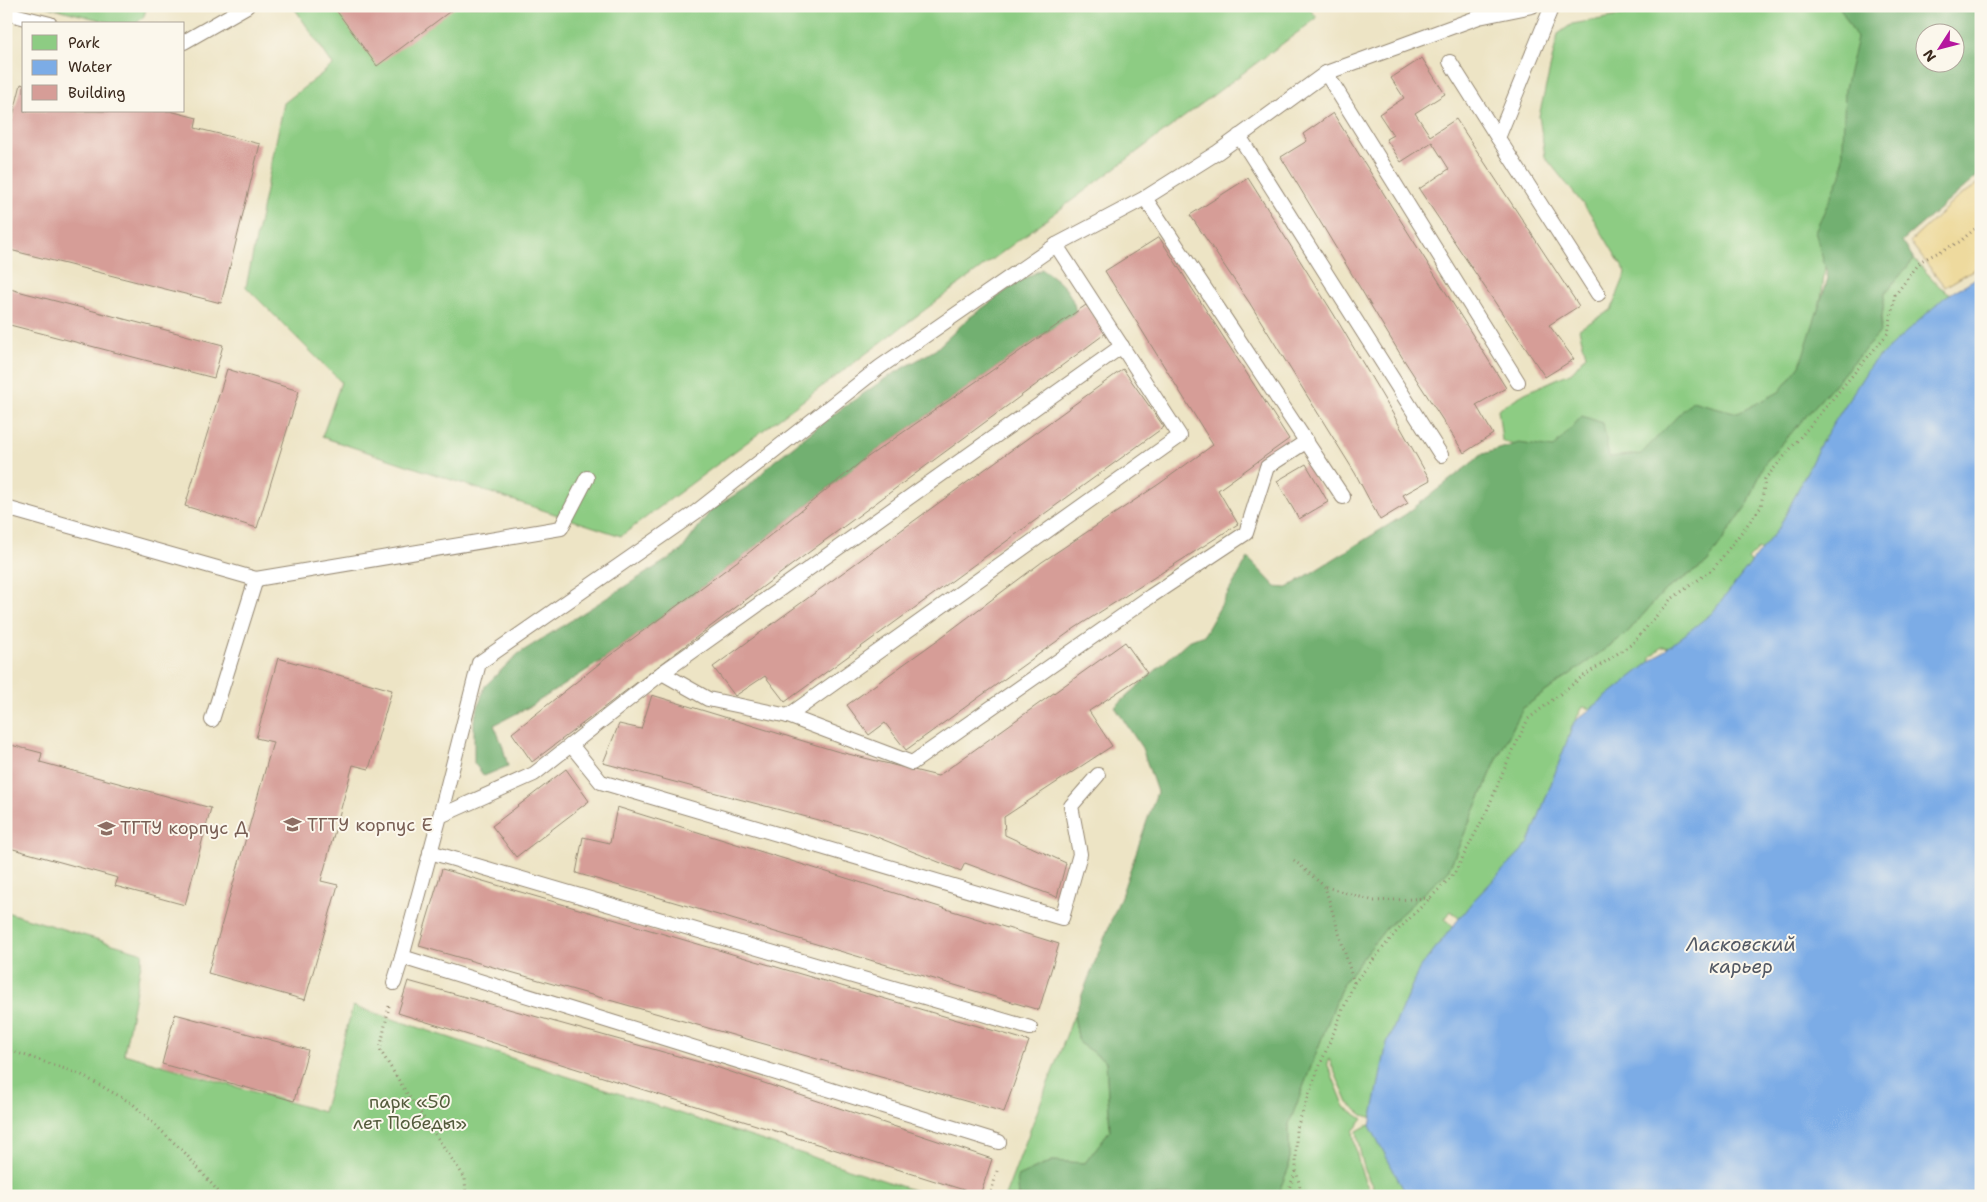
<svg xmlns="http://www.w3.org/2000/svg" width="1987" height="1202" viewBox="0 0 1987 1202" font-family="'Shantell Sans',sans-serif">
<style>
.green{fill:#8dcc83;stroke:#647b50}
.forest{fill:#72b071;stroke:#566d48;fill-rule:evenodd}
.sand{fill:#eeda9e;stroke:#94825e}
.water{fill:#7cace6;stroke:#5c6b82}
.building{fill:#d69d97}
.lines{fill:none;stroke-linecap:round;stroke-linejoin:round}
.lane-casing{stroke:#948772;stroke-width:16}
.path{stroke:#948772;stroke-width:3;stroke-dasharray:1 4;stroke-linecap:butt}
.lane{stroke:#fff;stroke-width:14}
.labels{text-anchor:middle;stroke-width:4;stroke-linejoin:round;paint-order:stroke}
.education-label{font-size:18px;fill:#785e54;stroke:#fbf7ec;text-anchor:start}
.park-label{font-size:18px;fill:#545b3c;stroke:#fbf7ec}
.water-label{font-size:19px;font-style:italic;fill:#525864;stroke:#fbf7ec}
</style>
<rect width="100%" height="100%" fill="#fbf7ec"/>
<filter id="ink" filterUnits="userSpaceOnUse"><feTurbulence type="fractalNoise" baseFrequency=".02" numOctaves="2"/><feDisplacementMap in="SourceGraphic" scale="10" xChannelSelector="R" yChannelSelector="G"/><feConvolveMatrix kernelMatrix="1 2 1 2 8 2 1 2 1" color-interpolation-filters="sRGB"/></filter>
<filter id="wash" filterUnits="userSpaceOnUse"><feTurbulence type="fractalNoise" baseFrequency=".0096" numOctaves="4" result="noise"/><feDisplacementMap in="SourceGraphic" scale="20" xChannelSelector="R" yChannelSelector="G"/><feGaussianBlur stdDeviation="1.12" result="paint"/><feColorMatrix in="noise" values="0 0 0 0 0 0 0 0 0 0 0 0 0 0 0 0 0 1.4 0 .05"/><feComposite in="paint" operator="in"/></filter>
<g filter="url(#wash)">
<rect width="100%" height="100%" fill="#ede4c5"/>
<g class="green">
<path d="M 45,6 L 147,6 L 144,16 L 136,24 L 116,24 Z"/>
<path d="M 293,6 L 1308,6 L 1317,18 L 621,536 L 322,437 L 341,382 L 246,287 L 284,103 L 333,65 Z"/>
<path d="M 1678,6 L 1849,6 L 1857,14 L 1863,117 L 1830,228 L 1815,348 L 1773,413 L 1599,474 L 1502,441 L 1498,409 L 1525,393 L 1572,372 L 1586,355 L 1579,329 L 1611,310 L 1626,273 L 1590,213 L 1545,157 L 1539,116 L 1558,34 L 1572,24 Z"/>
<path d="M 1914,259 L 1940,287 L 1959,299 L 1778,567 L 1758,549 L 1748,559 L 1763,575 L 1678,648 L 1662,647 L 1651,657 L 1649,673 L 1599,711 L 1583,707 L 1571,728 L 1576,730 L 1598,774 L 1467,926 L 1451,911 L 1445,919 L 1457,931 L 1391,1123 L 1363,1115 L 1348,1103 L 1329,1059 L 1327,1063 L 1345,1107 L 1363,1119 L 1353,1131 C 1356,1154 1360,1176 1373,1196 L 1277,1196 L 1289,1167 L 1289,1124 L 1343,983 L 1387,927 L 1448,871 L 1498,757 L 1523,708 L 1626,634 L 1664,591 L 1707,563 L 1749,502 L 1764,464 L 1880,332 L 1885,293 Z"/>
<path d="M 6,912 L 143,953 L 124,1054 L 323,1112 L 353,1006 L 931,1196 L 6,1196 Z"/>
<path d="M 1074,1015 L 1079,1043 L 1106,1061 L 1110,1130 L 1085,1163 L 1052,1161 L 1018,1177 L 1019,1196 L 1005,1196 Z"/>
<path d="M 1377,1123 L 1416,1177 L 1398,1196 L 1379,1196 C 1364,1177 1360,1155 1357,1131 L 1366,1126 Z"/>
</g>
<g class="forest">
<path d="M 1839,6 L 1981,6 L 1981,173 L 1902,241 L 1914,259 L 1885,293 L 1880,332 L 1764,464 L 1749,502 L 1707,563 L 1664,591 L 1626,634 L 1523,708 L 1498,757 L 1448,871 L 1387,927 L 1343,983 L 1289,1124 L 1289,1167 L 1277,1196 L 1019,1196 L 1017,1177 L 1053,1161 L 1085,1163 L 1110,1130 L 1106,1061 L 1079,1043 L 1074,1015 L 1121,896 L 1157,792 L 1142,748 L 1115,707 L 1188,641 L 1204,635 L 1248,558 L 1276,587 L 1287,588 L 1406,514 L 1483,454 L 1519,443 L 1553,448 L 1582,416 L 1603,423 L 1609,457 L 1641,454 L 1692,401 L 1738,413 L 1779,392 L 1800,365 L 1828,278 L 1815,231 L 1842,173 L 1845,88 L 1857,38 ZM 1924,32 L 1954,32 L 1954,62 L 1924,62 Z"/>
<path d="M 1042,269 C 1059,281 1072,290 1076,312 L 862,461 L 740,559 L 609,656 L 529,707 L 494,725 L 502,744 L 508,766 L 484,776 L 474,763 L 474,720 L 485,686 L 518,654 L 681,551 L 711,510 L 750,485 L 773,462 L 837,412 L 886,378 L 935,350 L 969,318 L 1018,282 Z"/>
</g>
<path class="sand" d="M 1981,182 L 1981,265 L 1945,287 L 1910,242 L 1956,199 Z"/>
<path class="water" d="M 1981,275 L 1981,1196 L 1407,1196 L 1370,1126 L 1387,1043 L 1419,969 L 1473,901 L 1529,843 L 1574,722 L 1712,613 L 1780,526 L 1821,443 L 1872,363 L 1945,297 Z"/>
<g id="blocks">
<g class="building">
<path d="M 333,6 L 457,6 L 377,66 Z"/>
<path d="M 1422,58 L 1445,94 L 1415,113 L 1430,136 L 1456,119 L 1579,306 L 1549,325 L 1574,359 L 1545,377 L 1419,189 L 1449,169 L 1432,142 L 1401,162 L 1386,139 L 1393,135 L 1379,114 L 1404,98 L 1391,78 Z"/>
<path d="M 21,84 L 24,85 L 24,111 L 170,111 L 197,118 L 195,128 L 260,144 L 221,303 L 6,249 L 6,144 Z"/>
<path d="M 1333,113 L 1506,388 L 1476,405 L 1493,434 L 1464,453 L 1402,357 L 1281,157 L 1307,141 L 1303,134 Z"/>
<path d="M 1248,178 L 1333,313 L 1393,414 L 1430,480 L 1403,495 L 1408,503 L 1380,520 L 1355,473 L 1249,302 L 1190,215 Z"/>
<path d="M 1159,237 L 1289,439 L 1218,490 L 1238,524 L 1075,628 L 906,750 L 885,723 L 869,735 L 847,705 L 939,639 L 1042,562 L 1159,484 L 1213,445 L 1105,271 Z"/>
<path d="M 6,288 L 223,345 L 214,378 L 6,324 Z"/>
<path d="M 1086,305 L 1106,333 L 789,567 L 532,762 L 512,733 L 609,656 L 747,554 L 862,461 Z"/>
<path d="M 227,369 L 299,391 L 257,528 L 185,506 Z"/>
<path d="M 1123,369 L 1164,427 L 785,702 L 765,676 L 735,696 L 713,667 Z"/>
<path d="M 1306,464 L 1328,502 L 1299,519 L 1277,481 Z"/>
<path d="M 1125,642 L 1147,673 L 1089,711 L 1112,746 L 1004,817 L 1005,835 L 1066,863 L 1057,897 L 965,863 L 961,871 L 867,833 L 603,763 L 619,724 L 641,729 L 652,695 L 836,751 L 938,776 Z"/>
<path d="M 278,658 L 392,690 L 369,769 L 353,765 L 321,881 L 338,885 L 305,1000 L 208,973 L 273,742 L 256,738 Z"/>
<path d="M 7,744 L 42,753 L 40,762 L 211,808 L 185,905 L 115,886 L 118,878 L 6,847 Z"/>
<path d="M 566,769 L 589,801 L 516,857 L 492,826 Z"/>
<path d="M 617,807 L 1059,944 L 1039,1010 L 576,873 L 583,837 L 610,843 Z"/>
<path d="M 442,869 L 1029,1041 L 1004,1112 L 419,946 Z"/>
<path d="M 408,981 L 710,1065 L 992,1159 L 980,1195 L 398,1013 Z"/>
<path d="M 175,1014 L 308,1050 L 294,1101 L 162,1064 Z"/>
</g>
</g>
</g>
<g filter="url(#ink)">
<use href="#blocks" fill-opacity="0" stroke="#948772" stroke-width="1"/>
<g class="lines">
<defs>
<g id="lane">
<path d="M 1552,6 L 1498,138 L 1598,294"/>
<path d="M 6,13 L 50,24"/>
<path d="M 184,42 L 247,6"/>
<path d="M 1450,62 L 1498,138"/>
<path d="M 1326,73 L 1518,382"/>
<path d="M 1239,136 L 1441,455"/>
<path d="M 1145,198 L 1343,497"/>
<path d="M 6,508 L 256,579 L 212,720"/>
<path d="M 256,579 L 561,528 L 587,478"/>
<path d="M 662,673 L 708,699 L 788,716 L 912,763 L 1151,596 L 1246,533 L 1267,467 L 1307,441"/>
<path d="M 788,716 L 1180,436 L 1056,245 L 1145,198 L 1218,152 L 1326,73 L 1479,17 L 1532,6"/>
<path d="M 571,745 L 601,782 L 1062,918 L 1080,854 L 1071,806 L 1098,775"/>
<path d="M 440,816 L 479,663 L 696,512 L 880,367 L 1056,245"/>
<path d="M 430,852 L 1030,1028"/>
<path d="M 394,983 L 402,957"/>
<path d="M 999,1142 L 402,957 L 440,816 L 534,774 L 662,673 L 1122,346"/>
</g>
</defs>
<use href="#lane" class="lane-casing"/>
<g class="path">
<path d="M 1294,860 L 1325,887 L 1354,983"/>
<path d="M 1326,887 L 1374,901 L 1430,898"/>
<path d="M 389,1006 L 380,1050 L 406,1092 L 465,1178 L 466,1196"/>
<path d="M 6,1049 L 80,1074 L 133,1104 L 185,1153 L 222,1196"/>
<path d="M 6,1189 L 35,1196"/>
<path d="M 990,1196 L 998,1168"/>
<path d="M 1286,1196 L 1296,1171"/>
<path d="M 1302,1196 L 1296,1170 L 1296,1130 L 1318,1070 L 1354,983 L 1397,931 L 1454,874 L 1486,813 L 1506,765 L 1528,719 L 1582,677 L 1632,644 L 1670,600 L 1713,569 L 1761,507 L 1765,479 L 1888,333 L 1895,295 L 1921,261 L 1959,242 L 1981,224"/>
</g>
<use href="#lane" class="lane"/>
</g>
</g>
<defs>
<symbol id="university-bare" viewBox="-9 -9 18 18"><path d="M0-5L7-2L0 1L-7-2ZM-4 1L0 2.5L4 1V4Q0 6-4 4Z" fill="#8d6e63" stroke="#fbf7ec" stroke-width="2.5" paint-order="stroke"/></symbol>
</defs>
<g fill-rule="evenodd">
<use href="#university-bare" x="280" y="812" width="25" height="25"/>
<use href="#university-bare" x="94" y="816" width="25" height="25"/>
</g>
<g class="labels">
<g class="education-label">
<text x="307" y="831">ТГТУ корпус Е</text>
<text x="120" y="834">ТГТУ корпус Д</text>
</g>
<g class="park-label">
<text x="410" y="1108">парк «50<tspan x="410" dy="21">лет Победы»</tspan></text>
</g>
<g class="water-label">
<text x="1741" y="951">Ласковский<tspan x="1741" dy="22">карьер</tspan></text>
</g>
</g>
<rect width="1987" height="1202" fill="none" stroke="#fbf7ec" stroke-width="25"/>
<rect x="22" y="22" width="162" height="90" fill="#fbf7ec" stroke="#aea59a"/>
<rect x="32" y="35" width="25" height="15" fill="#8dcc83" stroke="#aea59a"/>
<text x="68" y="48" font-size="15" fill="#3b2a1e">Park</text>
<rect x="32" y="60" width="25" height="15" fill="#7cace6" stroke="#aea59a"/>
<text x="68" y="72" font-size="15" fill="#3b2a1e">Water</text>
<rect x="32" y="85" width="25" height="15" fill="#d69d97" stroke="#aea59a"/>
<text x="68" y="98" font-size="15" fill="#3b2a1e">Building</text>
<g transform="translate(1940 48) rotate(234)"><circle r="24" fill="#fbf7ec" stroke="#aea59a"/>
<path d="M0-4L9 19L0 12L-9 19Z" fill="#b5179e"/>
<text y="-8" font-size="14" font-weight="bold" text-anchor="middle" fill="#3b2a1e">N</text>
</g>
</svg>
